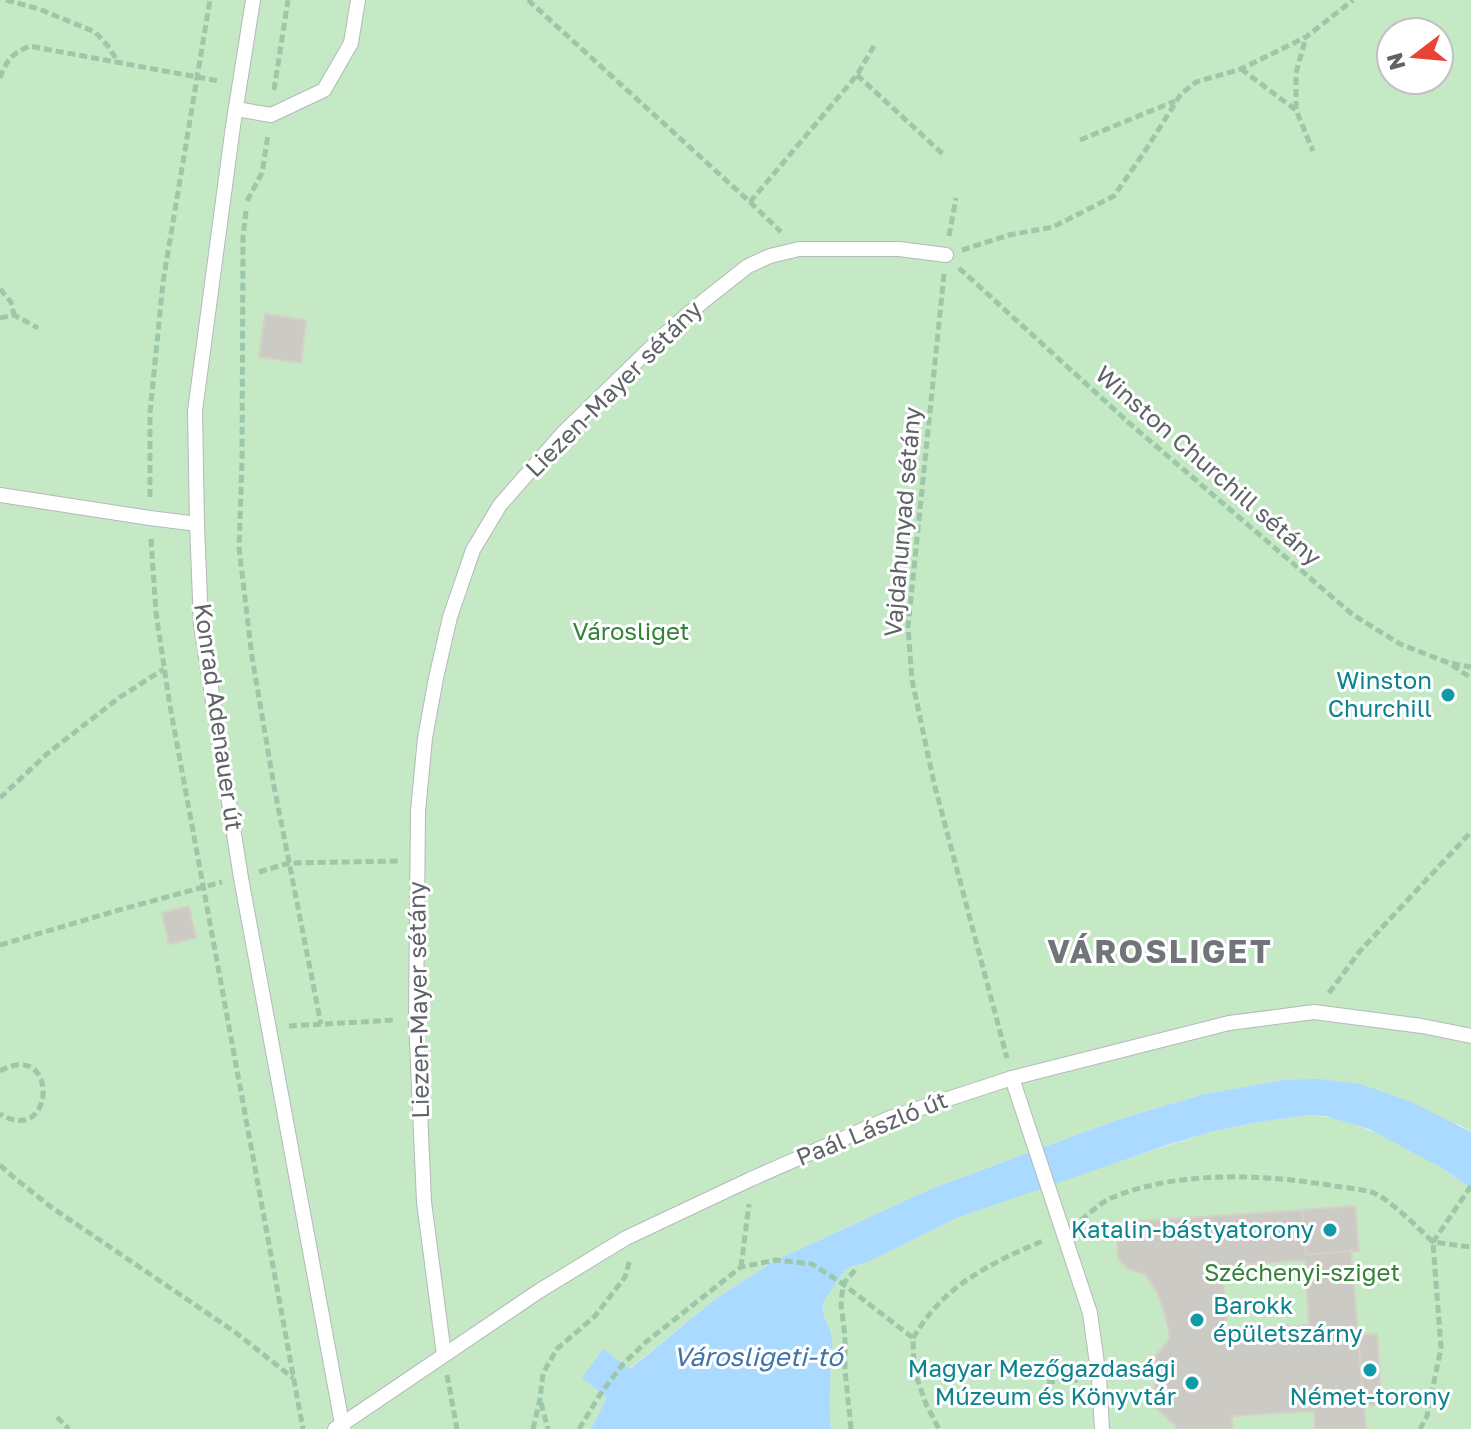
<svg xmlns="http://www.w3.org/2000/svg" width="1471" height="1429" viewBox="0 0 1471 1429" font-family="'Golos Text',sans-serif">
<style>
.green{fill:#c5e8c5;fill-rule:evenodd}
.water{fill:#aadaff}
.building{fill:#cccac5;stroke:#d6d1c6;stroke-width:2;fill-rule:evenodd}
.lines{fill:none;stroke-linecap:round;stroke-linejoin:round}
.lane-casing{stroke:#b5b8bc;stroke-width:16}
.path{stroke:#9cc7a9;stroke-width:5;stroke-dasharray:8 4;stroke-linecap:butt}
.lane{stroke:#fff;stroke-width:14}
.culture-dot{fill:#0f9aa8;stroke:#fff;stroke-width:3}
.labels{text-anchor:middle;stroke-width:6;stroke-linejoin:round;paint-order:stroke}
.street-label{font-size:24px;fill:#5f6368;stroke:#fff}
.park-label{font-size:24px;fill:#348238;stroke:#fff}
.culture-label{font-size:24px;fill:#0d838f;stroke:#fff;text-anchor:end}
.water-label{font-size:26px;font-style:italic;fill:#4174aa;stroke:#fff}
.district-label{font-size:32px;font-weight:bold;letter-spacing:2px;fill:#70757a;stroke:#fff}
</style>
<rect width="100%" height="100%" fill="#f1efe8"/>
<g class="green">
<path d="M 0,0 L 1471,0 L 1471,1132 L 1460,1125 L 1283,1080 L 1204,1094 L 1120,1119 L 933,1188 L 776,1260 L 715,1299 L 629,1369 L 607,1397 L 591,1429 L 0,1429 ZM 1391,32 L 1439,32 L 1439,80 L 1391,80 Z"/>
<path d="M 1310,1115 C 1365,1119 1426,1157 1471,1188 L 1471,1429 L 831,1429 C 829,1408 830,1386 831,1364 C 831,1356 833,1347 832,1339 C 831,1324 821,1320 823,1303 L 844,1271 L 849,1267 L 868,1262 L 957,1218 L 1125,1159 L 1211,1132 L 1253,1123 Z"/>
</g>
<path class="water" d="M 1319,1079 L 1360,1084 L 1409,1101 L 1471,1132 L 1471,1188 L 1440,1167 L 1369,1129 L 1342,1121 L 1325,1116 L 1310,1115 L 1253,1123 L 1211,1132 L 1167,1145 L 957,1218 L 868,1262 L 849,1267 L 844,1271 L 823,1303 C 821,1320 831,1324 832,1339 C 833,1347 831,1356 831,1364 C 830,1386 829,1408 831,1429 L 591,1429 L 607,1397 L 582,1378 L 603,1349 L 630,1369 L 715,1299 L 776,1260 L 933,1188 L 1120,1119 L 1204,1094 L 1283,1080 Z"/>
<g class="building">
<path d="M 265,314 L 306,320 L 301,363 L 259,357 Z"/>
<path d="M 189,906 L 196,938 L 169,944 L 162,913 Z"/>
<path d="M 1355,1206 L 1359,1251 L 1306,1255 L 1302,1210 Z"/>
<path d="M 1302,1210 L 1306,1255 L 1351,1251 L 1366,1429 L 1315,1429 L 1314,1411 L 1232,1416 L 1233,1429 L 1176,1429 L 1176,1426 L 1156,1408 L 1153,1359 L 1170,1338 L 1165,1314 L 1157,1292 L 1145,1274 L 1128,1269 L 1118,1258 L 1117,1235 L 1124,1225 L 1139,1221 ZM 1305,1260 L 1309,1325 L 1227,1331 L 1222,1266 Z"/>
<path d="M 1377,1334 L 1382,1404 L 1364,1406 L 1358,1335 Z"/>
</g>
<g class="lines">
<defs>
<g id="lane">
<path d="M 253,0 L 233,126 L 195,411 L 197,524 L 201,625 L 241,878 L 343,1429"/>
<path d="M 236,109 L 271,115 L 324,90 L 351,43 L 358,0"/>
<path d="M 0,495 L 150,518 L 197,524"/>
<path d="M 1012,1078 L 1090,1313 L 1099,1378 L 1102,1429"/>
<path d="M 444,1355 L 424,1202 L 416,1019 L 418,811 L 425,738 L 436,678 L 450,617 L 473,550 L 500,505 L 563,433 L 665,334 L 706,299 L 748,266 L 770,256 L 799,249 L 899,249 L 946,255"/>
<path d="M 335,1429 L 539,1291 L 626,1238 L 751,1179 L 890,1118 L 1012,1078 L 1229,1023 L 1314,1012 L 1422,1026 L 1471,1036"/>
</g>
</defs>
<use href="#lane" class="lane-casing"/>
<g class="path">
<path d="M 6,0 L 39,9 L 95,32 L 108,46 L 118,62"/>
<path d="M 528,0 L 750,202 L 857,75 L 874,46"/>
<path d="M 1241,69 L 1296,110 L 1313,151"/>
<path d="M 857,75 L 945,156"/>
<path d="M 0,78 C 7,59 11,55 29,46 L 219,81"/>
<path d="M 274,90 L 288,0"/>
<path d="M 1296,109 L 1296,73 L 1306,37"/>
<path d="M 1080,140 L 1175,101"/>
<path d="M 247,201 L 262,173 L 268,135"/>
<path d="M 750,202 L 781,232"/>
<path d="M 246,211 L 243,238 L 242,462 L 239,548 L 252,657 L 274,786 L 321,1024"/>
<path d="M 949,236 L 956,198"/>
<path d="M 962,250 L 1009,235 L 1053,227 L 1114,196 L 1145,151 L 1181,94 L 1196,82 L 1241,69 L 1306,37 L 1353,0"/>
<path d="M 959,268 L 1128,422 L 1352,614 L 1400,644 L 1449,663 L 1471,667"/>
<path d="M 944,274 L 908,627 L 912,680 L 934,783 L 1007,1058"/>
<path d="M 0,289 L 11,302 L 14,315"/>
<path d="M 0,318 L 14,315 L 38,328"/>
<path d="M 150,497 L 150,413 L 163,282 L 210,0"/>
<path d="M 151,539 L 156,613 L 170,706 L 303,1429"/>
<path d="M 1452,665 L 1471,678"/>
<path d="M 0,798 L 48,753 L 120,697 L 164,669"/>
<path d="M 259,872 L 289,863 L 399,861"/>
<path d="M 0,945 L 119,910 L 222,882"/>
<path d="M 1329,993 L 1360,951 L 1471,832"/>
<path d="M 289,1026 L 395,1020"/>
<path d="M 0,1071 C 60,1038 55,1148 0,1114"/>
<path d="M 0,1165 L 11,1175 L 51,1207 L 235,1332 L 293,1378"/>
<path d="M 1471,1186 L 1433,1242 L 1471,1247"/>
<path d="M 1081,1220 C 1090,1213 1100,1203 1111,1198 C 1179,1170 1263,1174 1335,1186 C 1347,1188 1360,1189 1371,1192 C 1388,1197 1419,1229 1433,1242 L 1441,1348 L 1427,1416 L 1420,1429"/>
<path d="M 741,1267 L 749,1204"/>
<path d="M 913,1338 C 919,1329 925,1319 932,1311 C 961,1277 1004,1257 1045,1240"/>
<path d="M 447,1375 L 457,1429"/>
<path d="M 1047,1382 L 1078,1380"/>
<path d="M 541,1403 L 548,1429"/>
<path d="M 57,1417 L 69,1429"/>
<path d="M 533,1429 L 540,1399 L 543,1373 L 557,1349 L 595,1316 L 625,1277 L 630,1259"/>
<path d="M 579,1429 L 601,1393 L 623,1364 L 646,1342 L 741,1267 L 776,1260 L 812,1264 L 843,1284 L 913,1338 L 914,1370 L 926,1404 L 939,1429"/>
<path d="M 851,1429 L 845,1370 L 845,1336 L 841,1304 L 843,1284 L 856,1269"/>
</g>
<use href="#lane" class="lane"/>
</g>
<g class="culture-dot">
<circle cx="1448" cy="695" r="8"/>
<circle cx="1330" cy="1230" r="8"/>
<circle cx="1197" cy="1320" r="8"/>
<circle cx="1370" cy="1370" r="8"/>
<circle cx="1192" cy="1383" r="8"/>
</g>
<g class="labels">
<g class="street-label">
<text transform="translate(614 389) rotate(-45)" y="8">Liezen-Mayer sétány</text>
<text transform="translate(1208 466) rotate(41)" y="8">Winston Churchill sétány</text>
<text transform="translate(903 522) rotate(-85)" y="8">Vajdahunyad sétány</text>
<text transform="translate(218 717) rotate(82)" y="8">Konrad Adenauer út</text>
<text transform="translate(419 1000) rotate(-91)" y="8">Liezen-Mayer sétány</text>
<text transform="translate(872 1129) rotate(-22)" y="8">Paál László út</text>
</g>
<g class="park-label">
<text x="631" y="640">Városliget</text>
<text x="1302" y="1281">Széchenyi-sziget</text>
</g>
<g class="culture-label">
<text x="1432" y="689">Winston<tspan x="1432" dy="28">Churchill</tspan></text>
<text x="1314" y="1238">Katalin-bástyatorony</text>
<text x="1213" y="1314" text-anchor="start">Barokk<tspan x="1213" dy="28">épületszárny</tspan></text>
<text x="1176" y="1377">Magyar Mezőgazdasági<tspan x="1176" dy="28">Múzeum és Könyvtár</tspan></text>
<text x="1370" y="1405" text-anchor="middle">Német-torony</text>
</g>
<g class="water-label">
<text x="758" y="1366">Városligeti-tó</text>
</g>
<g class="district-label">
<text x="1160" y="963">VÁROSLIGET</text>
</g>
</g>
<g transform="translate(1415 56) rotate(254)"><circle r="38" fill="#ffffff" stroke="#bfc1c3" stroke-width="2"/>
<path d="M0-6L14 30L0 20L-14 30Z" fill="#ea4335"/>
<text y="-12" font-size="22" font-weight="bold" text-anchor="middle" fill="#5f6368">N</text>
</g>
</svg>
